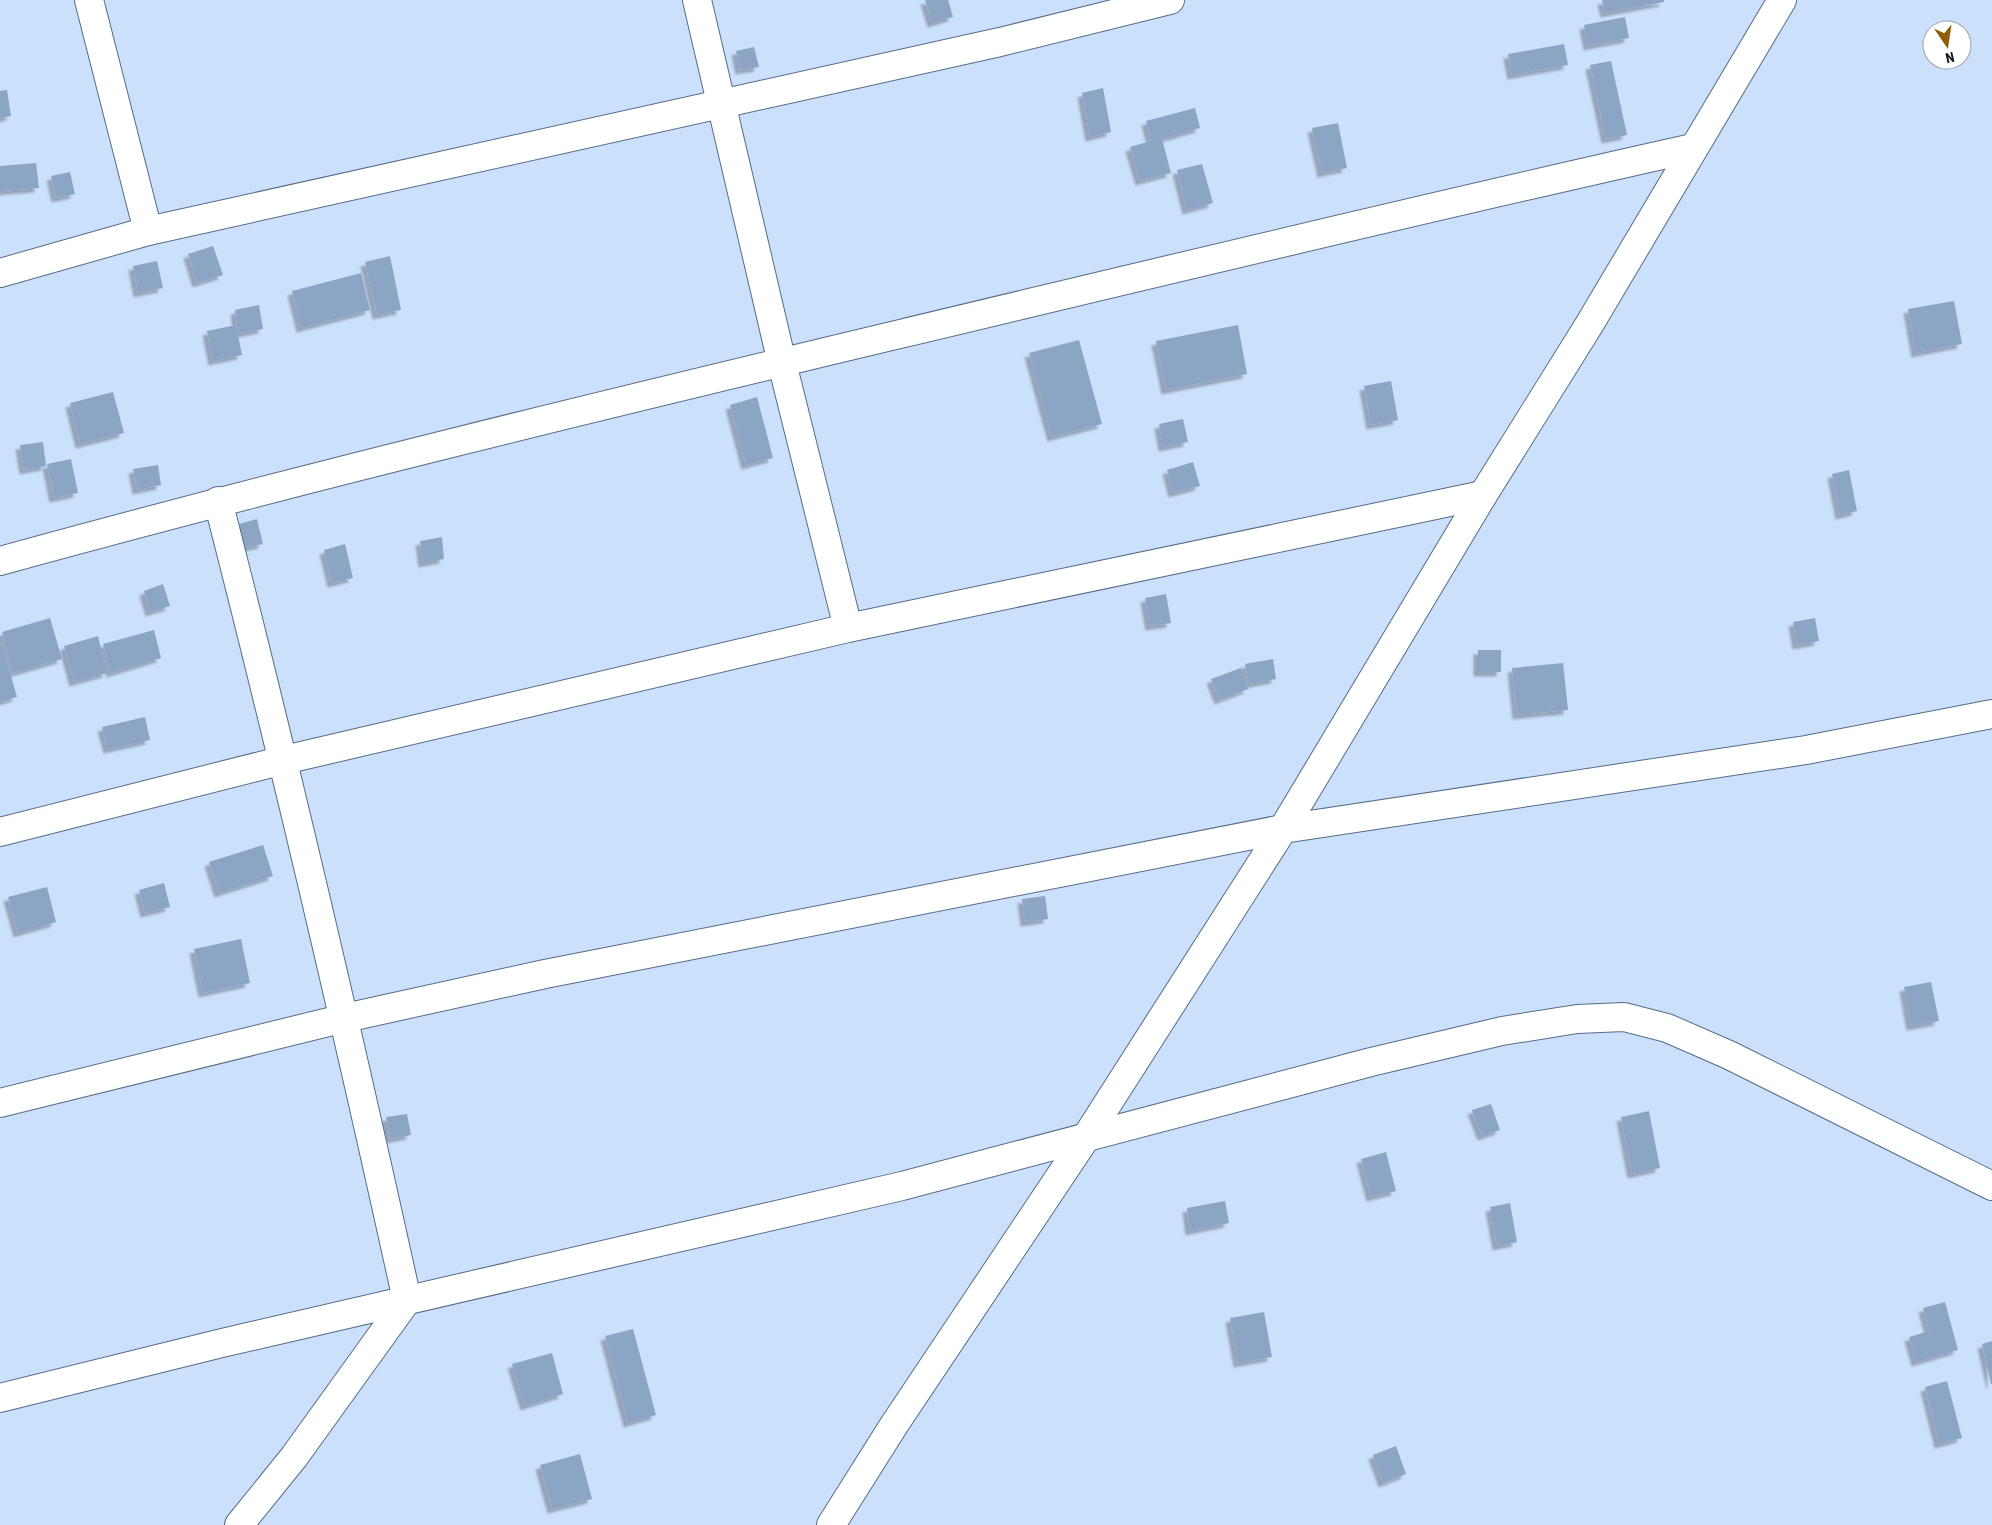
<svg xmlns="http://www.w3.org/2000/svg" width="1992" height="1525" viewBox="0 0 1992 1525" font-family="'Roboto Condensed',sans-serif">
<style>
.building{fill:#8ca5c5;filter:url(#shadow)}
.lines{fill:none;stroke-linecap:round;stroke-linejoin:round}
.street-casing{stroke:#556c89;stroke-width:30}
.street{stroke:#fff;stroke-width:28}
</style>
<defs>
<filter id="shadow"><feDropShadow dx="-4.5" dy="4.5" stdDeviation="1" flood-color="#0004"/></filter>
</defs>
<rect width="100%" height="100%" fill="#cbe0fb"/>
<g class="building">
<path d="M 925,0 L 948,0 L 953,17 L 932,23 Z"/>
<path d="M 1602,0 L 1664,0 L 1664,2 L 1605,13 Z"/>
<path d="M 1625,17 L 1629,38 L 1588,46 L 1584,25 Z"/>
<path d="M 1564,44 L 1568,65 L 1512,75 L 1508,54 Z"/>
<path d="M 754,47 L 759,67 L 740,70 L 736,51 Z"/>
<path d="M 1611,61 L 1627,135 L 1606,139 L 1590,65 Z"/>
<path d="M 1103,88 L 1111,132 L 1090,137 L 1082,93 Z"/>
<path d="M 7,90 L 11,116 L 0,118 L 0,91 Z"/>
<path d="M 1195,108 L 1200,128 L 1162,139 L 1171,173 L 1140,181 L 1130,147 L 1151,141 L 1146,121 Z"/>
<path d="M 1338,123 L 1347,168 L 1322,173 L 1312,128 Z"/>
<path d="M 36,163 L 39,188 L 0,191 L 0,166 Z"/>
<path d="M 1202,164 L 1213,203 L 1187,210 L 1177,170 Z"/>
<path d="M 70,172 L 75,194 L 56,198 L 51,176 Z"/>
<path d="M 213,246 L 223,275 L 197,283 L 188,254 Z"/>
<path d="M 390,256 L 401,310 L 377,315 L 365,262 Z"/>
<path d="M 157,261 L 163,288 L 138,293 L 133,266 Z"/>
<path d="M 361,273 L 370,310 L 301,328 L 292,291 Z"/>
<path d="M 1954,301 L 1962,344 L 1916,353 L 1908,309 Z"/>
<path d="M 259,305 L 263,329 L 238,334 L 235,310 Z"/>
<path d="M 236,325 L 242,355 L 213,361 L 207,331 Z"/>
<path d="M 1238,325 L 1247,374 L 1166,390 L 1156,341 Z"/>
<path d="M 1079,340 L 1102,424 L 1052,437 L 1029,353 Z"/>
<path d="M 1391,381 L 1398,420 L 1371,425 L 1364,386 Z"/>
<path d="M 113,392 L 124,433 L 80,444 L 70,403 Z"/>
<path d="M 757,397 L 773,458 L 746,465 L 730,405 Z"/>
<path d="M 1183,419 L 1188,442 L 1163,447 L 1159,424 Z"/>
<path d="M 43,442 L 46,466 L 24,470 L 20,445 Z"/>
<path d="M 71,459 L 78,493 L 54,498 L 47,464 Z"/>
<path d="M 1193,462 L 1200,486 L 1173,493 L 1167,470 Z"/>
<path d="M 158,465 L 161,485 L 137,490 L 133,469 Z"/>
<path d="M 1849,470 L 1857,511 L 1840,515 L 1832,474 Z"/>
<path d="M 257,519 L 263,544 L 245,548 L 239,524 Z"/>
<path d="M 442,537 L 444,559 L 423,563 L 420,541 Z"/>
<path d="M 345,544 L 353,578 L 332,583 L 324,550 Z"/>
<path d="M 163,584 L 170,606 L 150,612 L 144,591 Z"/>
<path d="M 1166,594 L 1171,623 L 1150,626 L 1145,598 Z"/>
<path d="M 50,618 L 62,659 L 13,673 L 2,632 Z"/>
<path d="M 1815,618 L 1819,641 L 1797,645 L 1793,622 Z"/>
<path d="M 154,630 L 161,658 L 111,673 L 103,644 Z"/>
<path d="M 98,636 L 107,673 L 74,682 L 64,646 Z"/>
<path d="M 0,644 L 2,644 L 17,697 L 0,702 Z"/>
<rect x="1478" y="650" width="23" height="22"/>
<path d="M 1273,659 L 1276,679 L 1249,684 L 1245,664 Z"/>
<path d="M 1563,663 L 1568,710 L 1517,715 L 1512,668 Z"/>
<path d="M 1241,668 L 1248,689 L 1219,700 L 1211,679 Z"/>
<path d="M 145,717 L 150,740 L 108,749 L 102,727 Z"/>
<path d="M 263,845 L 273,876 L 219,893 L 209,862 Z"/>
<path d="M 164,883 L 170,907 L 145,913 L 139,890 Z"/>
<path d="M 47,887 L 56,922 L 18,933 L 8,897 Z"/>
<path d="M 1045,896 L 1048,919 L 1025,922 L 1022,899 Z"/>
<path d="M 241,939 L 250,983 L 203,993 L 194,949 Z"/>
<path d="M 1931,982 L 1939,1021 L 1911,1026 L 1904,987 Z"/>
<path d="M 1491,1104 L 1500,1130 L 1482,1136 L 1472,1110 Z"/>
<path d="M 1649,1111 L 1660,1168 L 1632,1174 L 1621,1117 Z"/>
<path d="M 407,1114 L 411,1135 L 390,1139 L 386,1117 Z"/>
<path d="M 1386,1152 L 1396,1191 L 1371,1197 L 1361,1159 Z"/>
<path d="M 1225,1201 L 1229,1223 L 1190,1231 L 1187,1208 Z"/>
<path d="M 1510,1203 L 1517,1242 L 1497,1246 L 1490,1207 Z"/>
<path d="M 1945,1302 L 1958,1350 L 1916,1362 L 1909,1337 L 1929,1331 L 1923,1308 Z"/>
<path d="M 1264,1312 L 1272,1357 L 1238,1363 L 1230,1318 Z"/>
<path d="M 633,1329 L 656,1415 L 628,1423 L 605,1336 Z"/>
<path d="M 1992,1341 L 1992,1384 L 1991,1384 L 1982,1344 Z"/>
<path d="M 552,1353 L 563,1394 L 525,1406 L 512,1364 Z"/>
<path d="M 1947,1381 L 1962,1438 L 1939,1444 L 1925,1387 Z"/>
<path d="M 1396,1446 L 1406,1474 L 1383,1483 L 1373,1455 Z"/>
<path d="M 580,1454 L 592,1499 L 552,1509 L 540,1465 Z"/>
</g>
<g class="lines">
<defs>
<g id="street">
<path d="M 89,0 L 148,231"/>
<path d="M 697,0 L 782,363 L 848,628"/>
<path d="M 0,273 L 148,231 L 1000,42 L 1170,0"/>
<path d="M 218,501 C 286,766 348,1032 407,1300 L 294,1457 L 239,1525"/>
<path d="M 0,561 C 298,479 599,406 900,334 C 1164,271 1428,207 1693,148"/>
<path d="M 0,832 L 284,760 L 848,628 L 1483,495"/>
<path d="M 0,1103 L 345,1018 L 545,974 L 1283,829 L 1806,750 L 1992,714"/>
<path d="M 0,1398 L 222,1343 L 902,1186 L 1371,1062 L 1502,1031 L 1577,1019 L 1624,1017 L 1667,1028 L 1729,1055 L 1992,1186"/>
<path d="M 831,1525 L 894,1425 L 1085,1139 L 1283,829 L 1483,495 L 1589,325 L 1782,0"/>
</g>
</defs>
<use href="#street" class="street-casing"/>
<use href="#street" class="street"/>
</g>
<g transform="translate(1947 45) rotate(167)"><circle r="24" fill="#ffffff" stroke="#9da1a6"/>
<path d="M0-4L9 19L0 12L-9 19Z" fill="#8d5e06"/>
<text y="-8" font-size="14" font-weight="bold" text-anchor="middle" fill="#0b1520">N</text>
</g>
</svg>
